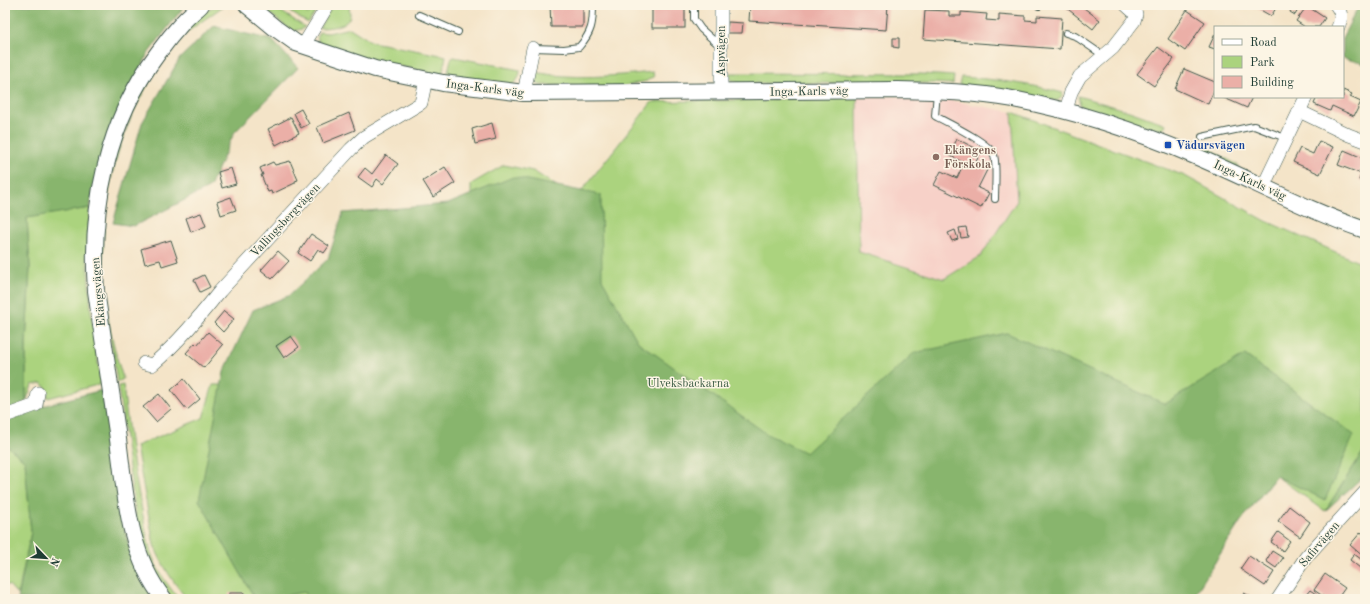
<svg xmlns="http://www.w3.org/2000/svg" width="1370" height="604" viewBox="0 0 1370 604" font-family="'Old Standard TT',serif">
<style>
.built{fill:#f7d1c8}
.green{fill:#abd37e;stroke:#658859}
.forest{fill:#88b56d;stroke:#547950}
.building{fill:#ebafa7}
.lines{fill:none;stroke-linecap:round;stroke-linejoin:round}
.service-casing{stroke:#3f564a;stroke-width:8}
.minor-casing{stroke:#3f564a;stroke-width:14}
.tertiary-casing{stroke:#3f564a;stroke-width:18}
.service{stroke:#fff;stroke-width:6}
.minor{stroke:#fff;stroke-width:13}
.tertiary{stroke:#fff;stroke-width:16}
.transit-dot{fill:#1a4fb4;stroke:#fcf5e5;stroke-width:1.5}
.education-dot{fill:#8d6e63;stroke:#fcf5e5;stroke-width:1.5}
.labels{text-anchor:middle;stroke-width:3;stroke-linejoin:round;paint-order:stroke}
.street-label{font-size:12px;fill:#1f3d34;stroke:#fcf5e5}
.transit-label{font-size:12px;font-weight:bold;fill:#164399;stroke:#fcf5e5;text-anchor:start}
.education-label{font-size:12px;font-weight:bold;fill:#785e54;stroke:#fcf5e5;text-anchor:start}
.park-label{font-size:12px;fill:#3b5b43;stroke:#fcf5e5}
</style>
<rect width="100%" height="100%" fill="#fcf5e5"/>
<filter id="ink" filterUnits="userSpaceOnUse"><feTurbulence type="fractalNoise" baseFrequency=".025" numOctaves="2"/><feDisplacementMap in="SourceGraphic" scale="8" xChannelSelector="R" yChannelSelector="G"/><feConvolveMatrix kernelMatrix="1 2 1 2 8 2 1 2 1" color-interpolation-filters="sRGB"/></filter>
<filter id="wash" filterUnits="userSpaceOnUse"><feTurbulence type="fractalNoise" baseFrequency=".012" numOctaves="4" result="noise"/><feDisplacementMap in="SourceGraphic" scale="16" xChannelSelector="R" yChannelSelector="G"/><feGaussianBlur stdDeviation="0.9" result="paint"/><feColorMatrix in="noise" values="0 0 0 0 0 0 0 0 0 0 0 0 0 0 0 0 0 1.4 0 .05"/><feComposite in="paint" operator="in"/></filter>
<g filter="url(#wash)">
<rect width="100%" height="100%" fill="#f4e4c8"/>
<path class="built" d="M 928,96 L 1012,112 L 1017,201 L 981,256 L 944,279 L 859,252 L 857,97 Z"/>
<g class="green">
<path d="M 259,5 L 271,5 L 305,27 L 302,29 L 293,31 L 283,24 Z"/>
<path d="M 279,5 L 293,5 L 308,14 L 314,5 L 320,5 L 308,23 Z"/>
<path d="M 333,5 L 349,5 C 349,8 350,12 350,15 C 349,27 328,28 319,28 Z"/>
<path d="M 223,6 C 208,18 191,27 178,41 C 167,53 158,67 150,81 C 96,170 91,281 123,378 L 122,380 L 117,382 L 103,290 L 101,234 L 114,158 L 137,99 L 173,44 L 201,13 L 213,7 Z"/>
<path d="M 350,28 L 372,42 L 446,56 L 442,75 L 356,57 L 320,44 L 317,37 L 319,32 L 328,33 Z"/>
<path d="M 454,57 L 520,70 C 520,78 517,81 510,86 L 447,76 L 451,59 Z"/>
<path d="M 535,72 C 573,80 614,76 653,72 L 654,77 L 650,78 L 647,81 L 618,87 L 539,85 C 535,81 533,78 535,72 Z"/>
<path d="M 729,73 L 920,74 L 954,76 L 953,84 L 932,83 L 738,83 L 731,80 Z"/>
<path d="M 961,77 C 995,79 1030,84 1063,93 L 1062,97 L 1057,101 L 959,85 Z"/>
<path d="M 1078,96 L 1129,111 L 1166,124 L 1163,130 L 1139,126 L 1083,109 L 1080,105 Z"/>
<path d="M 857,97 L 859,252 L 944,279 L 981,256 L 1017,201 L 1012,112 L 1185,176 L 1266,221 L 1365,265 L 1365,449 L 1325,511 L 1276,476 L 1240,522 L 1192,599 L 187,599 C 173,582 162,565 154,545 L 136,446 L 203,418 L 213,385 L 275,385 L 471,220 L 471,184 L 504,165 L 533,171 L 576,198 L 652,102 Z"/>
<path d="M 1195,140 L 1200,140 L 1218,154 L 1238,165 L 1238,168 L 1214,157 L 1194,143 Z"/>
<path d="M 90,208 L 87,256 L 91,311 L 101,384 L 48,398 L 47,389 L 42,383 L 32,385 L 26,402 L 26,344 L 30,267 L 27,217 Z"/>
<path d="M 123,385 C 128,427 133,468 142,510 C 145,528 148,546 155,563 C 161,576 170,588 179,599 L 172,599 L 169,596 L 152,567 L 136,518 L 118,386 Z"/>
<path d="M 5,444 L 25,460 L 31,532 L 18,595 L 9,585 L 5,585 Z"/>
</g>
<g class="forest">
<path d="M 5,5 L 185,5 L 147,55 L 94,184 L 90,208 L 27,218 L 30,267 L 26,344 L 26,402 L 5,411 Z"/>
<path d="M 1360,5 L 1365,5 L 1365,64 L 1343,58 L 1343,36 L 1356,11 Z"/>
<path d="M 214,26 L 272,40 L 298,68 L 234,133 L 210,187 L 134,226 L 113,223 L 142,123 L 180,58 Z"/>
<path d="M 513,177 L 601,195 L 602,279 L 638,342 L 767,434 L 806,453 L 914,353 L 1007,333 L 1165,404 L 1245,355 L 1354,435 L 1325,500 L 1276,476 L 1240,522 L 1192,599 L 308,599 L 305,592 L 264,599 L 255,599 L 199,500 L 224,372 L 253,310 L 288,296 L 328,259 L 343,213 L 448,204 Z"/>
<path d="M 102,390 L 122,518 L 131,553 L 143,582 L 154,599 L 18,599 L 31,532 L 25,461 L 5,444 L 5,420 C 36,406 69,399 102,390 Z"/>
<path d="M 1365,449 L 1365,475 L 1325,511 Z"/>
</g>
<g id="blocks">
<g class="building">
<path d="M 550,5 L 583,5 L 583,27 L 551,27 Z"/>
<rect x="652" y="5" width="33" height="23"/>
<path d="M 750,5 L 888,5 L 886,30 L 749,21 Z"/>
<path d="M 1065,5 L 1080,5 L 1100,20 L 1093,29 L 1064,6 Z"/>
<path d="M 1258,5 L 1278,5 L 1271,16 L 1257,8 Z"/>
<path d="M 1293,5 L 1301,5 L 1295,15 L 1290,12 Z"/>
<path d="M 1307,6 L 1325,18 L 1319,27 L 1305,27 L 1296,21 Z"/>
<path d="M 925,10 L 949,11 L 949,16 L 961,16 L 961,12 L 987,14 L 986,20 L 999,21 L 999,14 L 1025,16 L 1025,20 L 1037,21 L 1037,16 L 1062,18 L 1060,49 L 923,39 Z"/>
<path d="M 1187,10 L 1205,22 L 1185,51 L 1168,39 Z"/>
<path d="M 728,22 L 743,23 L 742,33 L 727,33 Z"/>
<path d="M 1215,34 L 1215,49 L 1209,47 Z"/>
<path d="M 893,38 L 899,38 L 899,48 L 893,47 Z"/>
<path d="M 1158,47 L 1174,59 L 1154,86 L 1137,74 Z"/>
<path d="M 1184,69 L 1215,82 L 1215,88 L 1208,104 L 1175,89 Z"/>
<path d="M 1343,90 L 1352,94 L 1350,97 L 1361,102 L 1354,116 L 1332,106 L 1330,111 L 1314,104 L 1317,97 L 1343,97 Z"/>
<path d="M 1222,97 L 1252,97 L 1247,108 Z"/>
<path d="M 301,109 L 309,124 L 301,128 L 294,113 Z"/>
<path d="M 349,113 L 355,130 L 323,143 L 317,127 Z"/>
<path d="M 291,117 L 299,133 L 276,145 L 268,129 Z"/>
<path d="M 492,123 L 496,139 L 475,144 L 472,129 Z"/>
<path d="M 957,139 L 981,151 L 976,162 L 988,168 L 978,188 L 989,193 L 981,208 L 934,185 L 941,171 L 957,178 L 964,163 L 949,155 Z"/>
<path d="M 1319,141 L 1333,147 L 1320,174 L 1293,162 L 1300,148 L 1313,154 Z"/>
<path d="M 1344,150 L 1365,159 L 1359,173 L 1338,165 Z"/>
<path d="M 386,155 L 398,164 L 383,184 L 377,179 L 372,187 L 358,177 L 365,168 L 372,174 Z"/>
<path d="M 290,161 L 298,180 L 295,181 L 295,183 L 272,194 L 271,191 L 268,192 L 261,175 L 263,175 L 260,168 L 273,162 L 275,165 Z"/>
<path d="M 1365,165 L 1365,182 L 1359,180 Z"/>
<path d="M 445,167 L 455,183 L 433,197 L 423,181 Z"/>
<path d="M 231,168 L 236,184 L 222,188 L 218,172 Z"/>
<path d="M 231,197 L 236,210 L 221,215 L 217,202 Z"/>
<path d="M 201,213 L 206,226 L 191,232 L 186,218 Z"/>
<path d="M 966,227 L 968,237 L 961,238 L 959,228 Z"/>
<path d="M 955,230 L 958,239 L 952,241 L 948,233 Z"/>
<path d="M 311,234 L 329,246 L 324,253 L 318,249 L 310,261 L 298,253 Z"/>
<path d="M 171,240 L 178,261 L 162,266 L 160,260 L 145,264 L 141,249 Z"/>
<path d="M 278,251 L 289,261 L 272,279 L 261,270 Z"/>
<path d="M 204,275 L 210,287 L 200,292 L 194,280 Z"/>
<path d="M 224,311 L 234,319 L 223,332 L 214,323 Z"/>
<path d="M 208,332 L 223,345 L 204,368 L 186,353 L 195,343 L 197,345 Z"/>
<path d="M 291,336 L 299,347 L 284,358 L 276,346 Z"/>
<path d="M 184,379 L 200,399 L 187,410 L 171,390 Z"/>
<path d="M 159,394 L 171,409 L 156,422 L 143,407 Z"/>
<path d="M 1289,506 L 1310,522 L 1300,537 L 1278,521 Z"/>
<path d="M 1278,532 L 1290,541 L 1283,551 L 1271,542 Z"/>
<path d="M 1361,532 L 1365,536 L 1365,558 L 1350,545 Z"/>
<path d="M 1272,551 L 1283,558 L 1276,568 L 1266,561 Z"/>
<path d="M 1354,554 L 1365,562 L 1365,572 L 1350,560 Z"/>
<path d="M 1249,556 L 1274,572 L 1265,586 L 1240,569 Z"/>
<path d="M 1325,574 L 1345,588 L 1337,599 L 1327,599 L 1314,590 Z"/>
<path d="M 1310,590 L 1323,599 L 1307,599 L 1304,597 Z"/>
<rect x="229" y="593" width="15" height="6"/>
<path d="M 1244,593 L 1255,599 L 1241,599 Z"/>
</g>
</g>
</g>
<g filter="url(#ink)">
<use href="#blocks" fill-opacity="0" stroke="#3f564a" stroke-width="1"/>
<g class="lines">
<defs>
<g id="service">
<path d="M 694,5 L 694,19 L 701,29 L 720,46"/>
<path d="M 1039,6 L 1039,5"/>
<path d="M 419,15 L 458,32"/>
<path d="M 1066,33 L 1075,36 L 1104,56"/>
<path d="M 533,48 L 564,49 L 579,47 C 592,32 593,24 593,5"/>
<path d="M 937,92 L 935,116 C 948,123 990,143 994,155 C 997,166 995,188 995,199"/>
<path d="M 1202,137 L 1254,126 L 1280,136"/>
</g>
<g id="minor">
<path d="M 1336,5 C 1342,13 1342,18 1338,27"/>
<path d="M 303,46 L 328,5"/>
<path d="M 721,92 L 721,10"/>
<path d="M 524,93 L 533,48"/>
<path d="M 1066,111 L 1071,92 L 1080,76 L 1113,48 L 1134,21 L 1136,14 L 1126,5"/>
<path d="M 1299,111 L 1349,135 L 1365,141"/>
<path d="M 1263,187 L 1306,97"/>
<path d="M 144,363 L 152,365 C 178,343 199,317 220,291 L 351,149 L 364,137 L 421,103 L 426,79"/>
<path d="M 5,416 L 36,405 L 38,393"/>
<path d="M 1278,599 L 1306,557 L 1365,492"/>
</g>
<g id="tertiary">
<path d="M 247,5 L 275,28 L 296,43 L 375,69 L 443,83 L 524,93 L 898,90 C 937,91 975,92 1013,99 C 1075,111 1137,131 1195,156 C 1252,180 1306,210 1365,230"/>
<path d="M 164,599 C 127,554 125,488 117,432 C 110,385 103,338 96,291 C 90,207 107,121 158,53 C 166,42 174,32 183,22 C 188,16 195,11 201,5"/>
</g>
</defs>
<use href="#service" class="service-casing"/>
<use href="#minor" class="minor-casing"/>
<use href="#tertiary" class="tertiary-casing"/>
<use href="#service" class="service"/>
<use href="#minor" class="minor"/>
<use href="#tertiary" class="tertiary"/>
</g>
</g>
<rect class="transit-dot" x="1164" y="141" width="8" height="8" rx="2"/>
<circle class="education-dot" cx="936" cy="157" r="4"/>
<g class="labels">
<g class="street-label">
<text transform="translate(721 51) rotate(-90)" y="4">Aspvägen</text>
<text transform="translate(485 88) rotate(7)" y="4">Inga-Karls väg</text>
<text transform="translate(809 91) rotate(-1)" y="4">Inga-Karls väg</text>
<text transform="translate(1250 180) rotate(25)" y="4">Inga-Karls väg</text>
<text transform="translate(285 220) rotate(-47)" y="4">Vallingsbergvägen</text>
<text transform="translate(98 292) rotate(-95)" y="4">Ekängsvägen</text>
<text transform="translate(1319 544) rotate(-50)" y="4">Safirvägen</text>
</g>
<g class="transit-label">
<text x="1176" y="149">Vädursvägen</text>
</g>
<g class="education-label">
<text x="944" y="154">Ekängens<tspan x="944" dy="14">Förskola</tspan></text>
</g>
<g class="park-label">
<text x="688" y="387">Ulveksbackarna</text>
</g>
</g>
<rect width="1370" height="604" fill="none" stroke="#fcf5e5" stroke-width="20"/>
<rect x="1214" y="26" width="130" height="72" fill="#fcf5e5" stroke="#a4ab9e"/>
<rect x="1222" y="39" width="20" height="6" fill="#ffffff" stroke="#a4ab9e"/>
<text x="1250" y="46" font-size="12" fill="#1f3d34">Road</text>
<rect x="1222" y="56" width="20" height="12" fill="#abd37e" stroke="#a4ab9e"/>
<text x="1250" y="66" font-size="12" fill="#1f3d34">Park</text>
<rect x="1222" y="76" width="20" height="12" fill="#ebafa7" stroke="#a4ab9e"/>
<text x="1250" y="86" font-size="12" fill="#1f3d34">Building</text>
<g transform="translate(46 558) rotate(115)" stroke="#fcf5e5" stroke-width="3" paint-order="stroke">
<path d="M0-3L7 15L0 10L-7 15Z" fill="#1f3d34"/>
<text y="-6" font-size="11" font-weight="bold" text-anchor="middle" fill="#1f3d34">N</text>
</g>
</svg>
